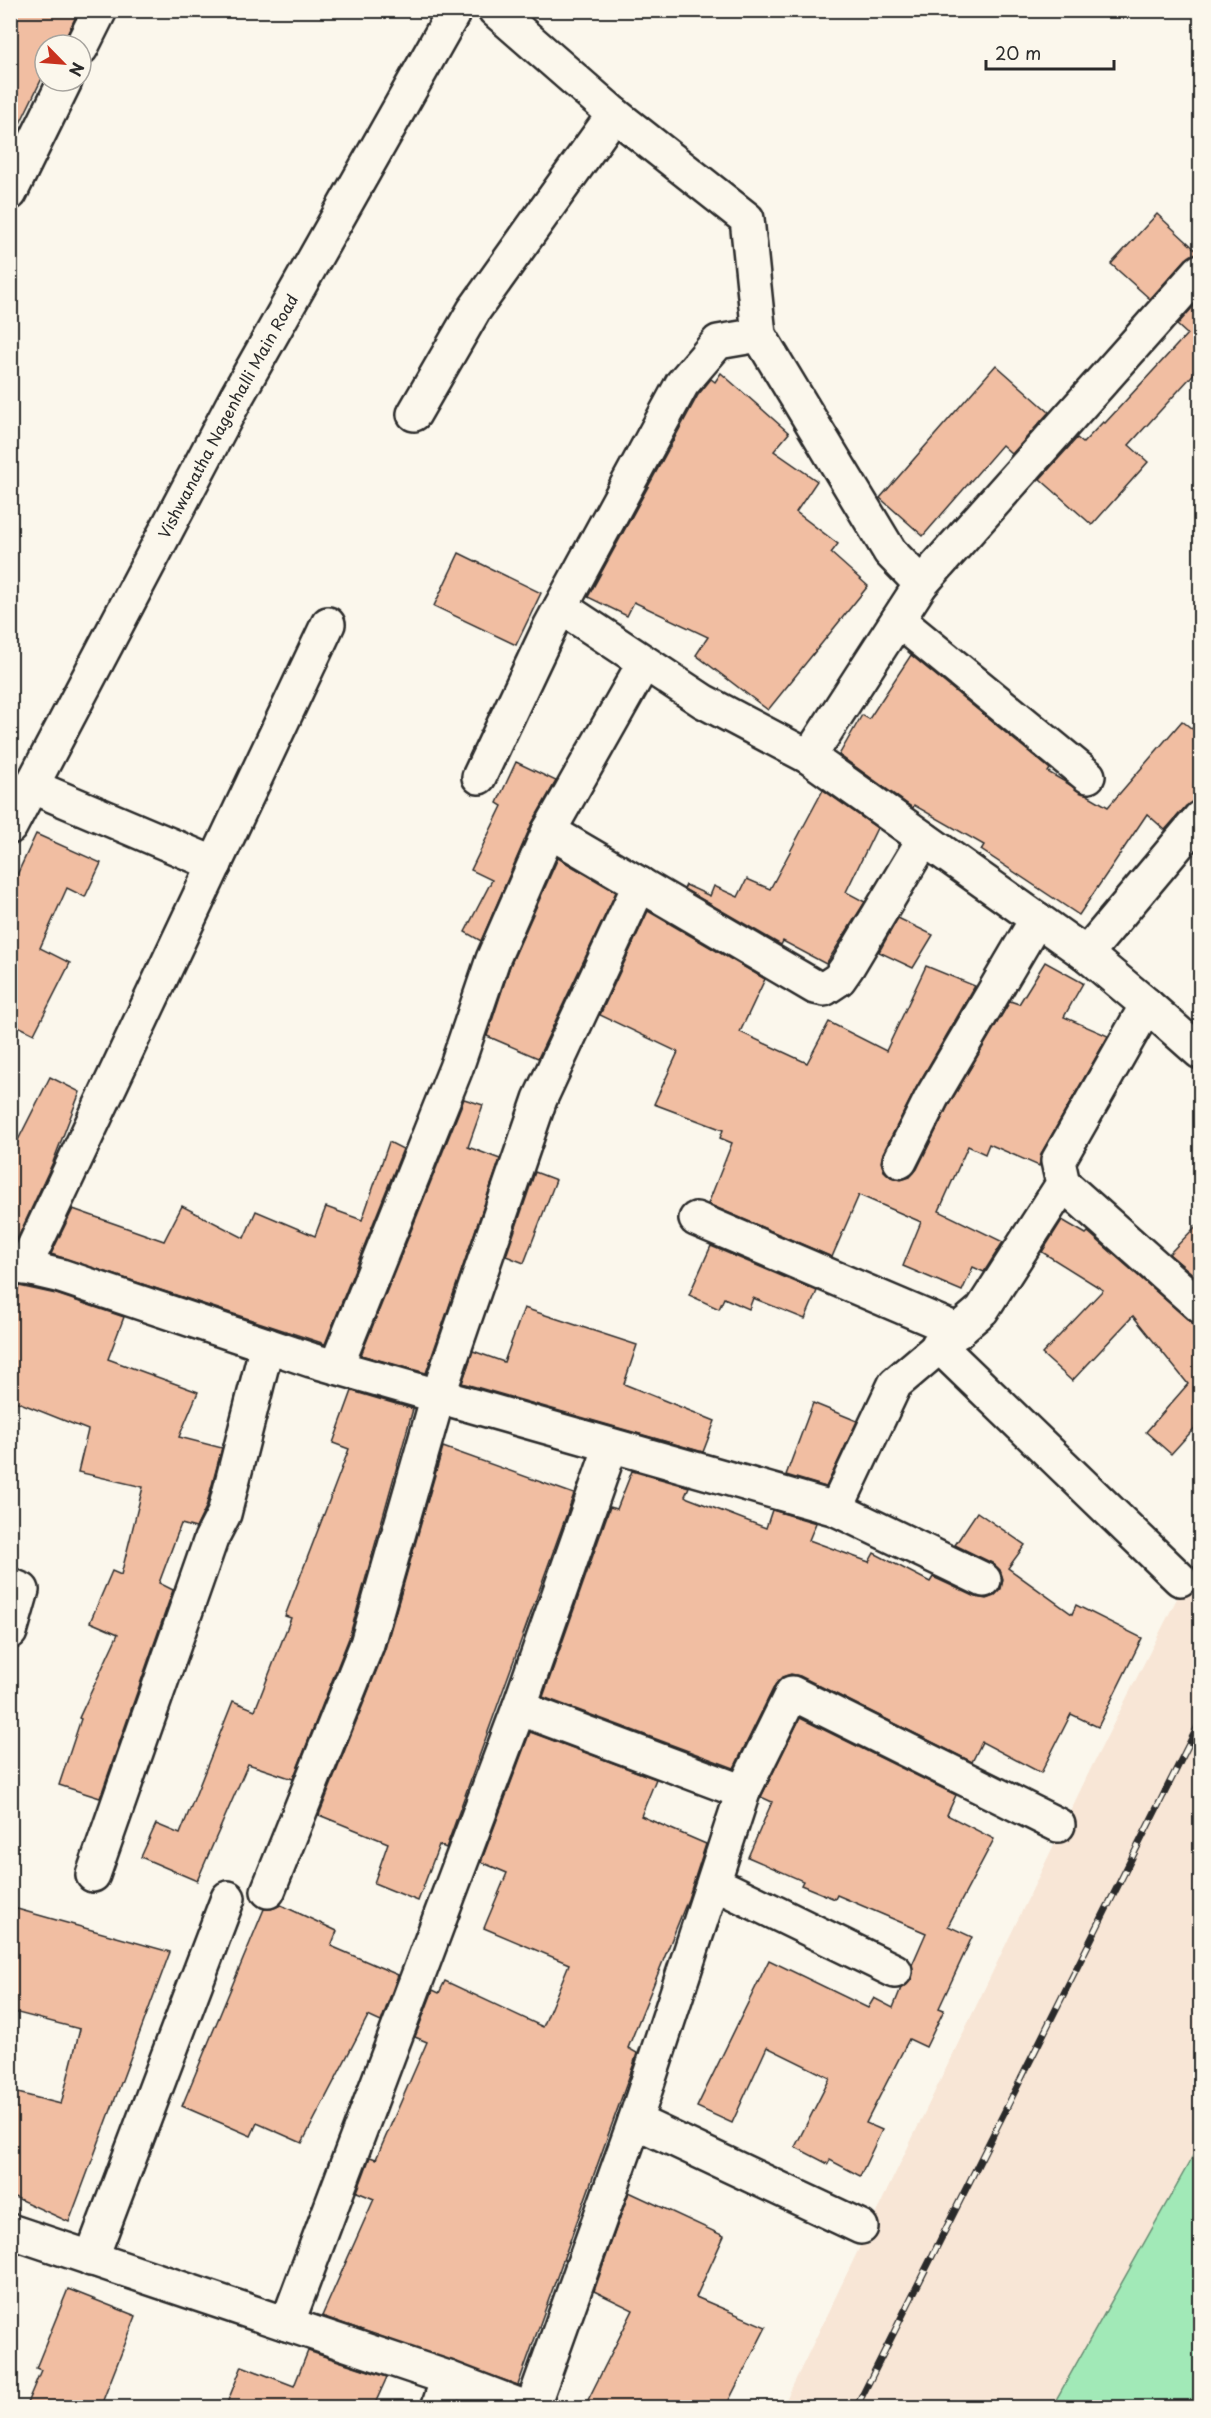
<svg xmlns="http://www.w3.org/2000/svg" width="1211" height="2418" viewBox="0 0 1211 2418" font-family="'Playpen Sans',sans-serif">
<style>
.built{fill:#f8e6d6}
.green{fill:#a1e9b7;stroke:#668a71;stroke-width:1.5}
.building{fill:#f1bea2;stroke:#2b2b2b;stroke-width:1.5}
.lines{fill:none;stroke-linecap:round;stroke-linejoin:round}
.minor-casing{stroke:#2b2b2b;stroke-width:38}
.minor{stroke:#fbf7ec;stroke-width:33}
.rail-casing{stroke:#2b2b2b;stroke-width:7}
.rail{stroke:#fbf7ec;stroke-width:4.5;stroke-dasharray:14;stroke-linecap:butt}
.labels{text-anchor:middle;stroke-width:4.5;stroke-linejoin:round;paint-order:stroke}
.street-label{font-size:16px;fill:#2b2b2b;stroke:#fbf7ec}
</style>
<rect width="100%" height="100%" fill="#fbf7ec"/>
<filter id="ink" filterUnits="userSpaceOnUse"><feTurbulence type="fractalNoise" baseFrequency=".0167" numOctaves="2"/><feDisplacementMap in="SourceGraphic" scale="12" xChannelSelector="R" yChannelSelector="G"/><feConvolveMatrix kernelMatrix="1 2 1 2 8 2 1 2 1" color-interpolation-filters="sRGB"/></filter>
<g filter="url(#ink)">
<path class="built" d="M 1200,1553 L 1200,2140 L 1194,2154 L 1052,2407 L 782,2408 L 1092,1766 Z"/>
<path class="green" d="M 1200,2140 L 1200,2407 L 1052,2407 L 1194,2154 Z"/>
<g class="building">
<path d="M 10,10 L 79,10 L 62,45 L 45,45 L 45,72 L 10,144 Z"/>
<path d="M 1157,214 L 1199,253 L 1186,259 L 1150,299 L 1111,264 Z"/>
<path d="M 1200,299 L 1200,367 L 1129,445 L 1148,462 L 1092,525 L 1040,479 L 1077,438 L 1083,443 L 1103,422 L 1105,423 L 1187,334 L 1177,325 Z"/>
<path d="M 996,365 L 1049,412 L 1012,454 L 1002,445 L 923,536 L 880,498 Z"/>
<path d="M 721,373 L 789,433 L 774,451 L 817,481 L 796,512 L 838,544 L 831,553 L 868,586 L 768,710 L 696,655 L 708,637 L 634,602 L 627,616 L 588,597 L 698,395 L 711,379 L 715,382 Z"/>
<path d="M 459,553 L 541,593 L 516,645 L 434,606 Z"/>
<path d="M 911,655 L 1050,769 L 1048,772 L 1108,807 L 1182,721 L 1200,735 L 1194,742 L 1200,748 L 1200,800 L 1186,806 L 1165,830 L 1147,814 L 1079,915 L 981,850 L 984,845 L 914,805 L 913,808 L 839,755 L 862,715 L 869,719 Z"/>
<path d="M 516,762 L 556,781 L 532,823 L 481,941 L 465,932 L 492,880 L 471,870 L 502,806 L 497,803 Z"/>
<path d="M 823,790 L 877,828 L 846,892 L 865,902 L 826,964 L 783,941 L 781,945 L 684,889 L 686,885 L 710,896 L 714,886 L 738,897 L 747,879 L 770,889 Z"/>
<path d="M 36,834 L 101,863 L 85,897 L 67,888 L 40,948 L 70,963 L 34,1034 L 10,1022 L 10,890 Z"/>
<path d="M 558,858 L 616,892 L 538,1058 L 487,1036 L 510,966 Z"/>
<path d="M 648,911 L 765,979 L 740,1032 L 807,1063 L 829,1022 L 886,1051 L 926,966 L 975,986 L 916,1088 L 883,1153 L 881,1162 L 884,1171 L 891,1177 L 901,1180 L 910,1177 L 917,1169 L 948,1106 L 1010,1001 L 1019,1004 L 1045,962 L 1083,983 L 1064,1017 L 1108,1036 L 1042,1152 L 1039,1166 L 989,1144 L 985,1154 L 968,1146 L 939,1211 L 1003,1242 L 984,1272 L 973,1267 L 962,1291 L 903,1266 L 921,1222 L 859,1195 L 832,1257 L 708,1204 L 732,1143 L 720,1138 L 723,1130 L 654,1104 L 678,1052 L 600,1015 Z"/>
<path d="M 898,918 L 933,935 L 913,968 L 879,952 Z"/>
<path d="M 50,1077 L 80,1092 L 53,1162 L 14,1246 L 10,1246 L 10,1156 Z"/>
<path d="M 464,1099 L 483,1105 L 468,1147 L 500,1159 L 426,1373 L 361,1355 Z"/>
<path d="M 389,1142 L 403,1149 L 325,1344 L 51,1254 L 73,1209 L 164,1241 L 182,1206 L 244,1238 L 256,1211 L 315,1236 L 326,1207 L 362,1220 Z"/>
<path d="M 535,1172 L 556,1180 L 524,1263 L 506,1256 Z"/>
<path d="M 1062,1220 L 1086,1234 L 1088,1232 L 1190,1321 L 1200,1335 L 1200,1422 L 1171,1454 L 1146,1432 L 1188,1384 L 1133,1316 L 1072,1381 L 1042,1354 L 1103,1290 L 1042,1252 Z"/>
<path d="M 1200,1222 L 1200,1268 L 1194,1275 L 1169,1254 Z"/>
<path d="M 711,1246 L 817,1291 L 805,1319 L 753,1298 L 749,1309 L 724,1298 L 719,1309 L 689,1295 Z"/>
<path d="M 19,1286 L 56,1294 L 124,1317 L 108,1359 L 198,1392 L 179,1437 L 222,1448 L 206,1507 L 196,1528 L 181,1524 L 159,1583 L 173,1590 L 100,1798 L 59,1785 L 81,1719 L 79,1718 L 118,1634 L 90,1622 L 112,1571 L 121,1575 L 143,1487 L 78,1472 L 88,1430 L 10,1399 L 10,1308 Z"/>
<path d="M 524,1308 L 637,1345 L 624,1384 L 715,1421 L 703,1452 L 462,1383 L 473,1351 L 504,1362 Z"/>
<path d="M 352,1391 L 413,1409 L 349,1638 L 293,1779 L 248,1764 L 197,1881 L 141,1857 L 156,1824 L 180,1834 L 233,1701 L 255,1710 L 291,1618 L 285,1616 L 349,1449 L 333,1443 Z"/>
<path d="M 813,1403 L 857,1421 L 826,1487 L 786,1475 Z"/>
<path d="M 443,1447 L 574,1494 L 446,1848 L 439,1845 L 418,1901 L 374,1883 L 388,1843 L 319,1815 L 385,1649 Z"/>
<path d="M 632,1471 L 689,1487 L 685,1496 L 688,1498 L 766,1528 L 772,1510 L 816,1523 L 809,1540 L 869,1562 L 874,1553 L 930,1582 L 933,1577 L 976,1597 L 986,1599 L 994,1596 L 1001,1589 L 1003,1579 L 1000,1570 L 992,1563 L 955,1545 L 977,1512 L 1025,1545 L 1008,1568 L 1072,1614 L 1076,1605 L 1142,1638 L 1098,1727 L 1071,1714 L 1041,1773 L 982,1742 L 972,1762 L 800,1676 L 791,1674 L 782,1677 L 775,1685 L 734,1768 L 543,1697 L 610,1507 L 617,1509 Z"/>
<path d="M 800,1718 L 956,1795 L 947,1815 L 994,1839 L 948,1926 L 972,1937 L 939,2008 L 944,2010 L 926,2047 L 909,2039 L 866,2123 L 882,2130 L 860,2176 L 830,2160 L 828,2164 L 795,2147 L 830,2078 L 767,2047 L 732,2123 L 697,2107 L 769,1960 L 868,2008 L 874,1998 L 893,2008 L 901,1988 L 912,1979 L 912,1965 L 926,1933 L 837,1895 L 835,1899 L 801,1885 L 803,1881 L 748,1857 L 772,1802 L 761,1797 Z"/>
<path d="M 530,1732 L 656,1779 L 641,1816 L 706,1844 L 688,1899 L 628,2048 L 637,2053 L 633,2066 L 518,2385 L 322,2316 L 374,2199 L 357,2192 L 370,2157 L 376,2159 L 427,2042 L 415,2037 L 433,1990 L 439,1993 L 445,1981 L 543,2027 L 569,1964 L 484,1928 L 507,1873 L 481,1862 Z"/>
<path d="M 281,1905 L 337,1931 L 331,1946 L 398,1975 L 381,2022 L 368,2016 L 302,2143 L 257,2123 L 251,2136 L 182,2106 L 264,1909 L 271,1909 Z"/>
<path d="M 10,1907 L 170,1952 L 69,2222 L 10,2195 L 10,2091 L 61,2104 L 80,2029 L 10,2011 Z"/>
<path d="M 629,2192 L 724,2236 L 696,2297 L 766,2327 L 725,2408 L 584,2408 L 633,2310 L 594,2291 Z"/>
<path d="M 68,2289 L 136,2316 L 100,2408 L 25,2408 L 41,2370 L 36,2368 Z"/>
<path d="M 308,2351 L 387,2377 L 373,2408 L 225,2408 L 242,2366 L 294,2386 Z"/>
</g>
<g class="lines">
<defs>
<g id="minor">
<path d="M 495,10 L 614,114 L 747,219 L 759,335 L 890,552 L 921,584"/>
<path d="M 81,48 L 100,10"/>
<path d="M 10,193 L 65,81"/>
<path d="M 414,414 L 474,310 L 614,114"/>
<path d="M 561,607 L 703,701 L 809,757"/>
<path d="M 898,620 L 1088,776"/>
<path d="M 479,777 L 550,627 L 682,384 L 718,342 L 759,335"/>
<path d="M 31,786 L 215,864"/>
<path id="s1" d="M 10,827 L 237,396 L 455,10"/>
<path d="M 549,831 L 815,987 L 824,989 L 839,979 L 848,966 L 924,839"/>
<path d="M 1086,954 L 1200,818"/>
<path d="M 1147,1005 L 1200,1052"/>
<path d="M 900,1161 L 932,1097 L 1037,919"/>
<path d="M 1063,1184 L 1200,1306"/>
<path d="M 696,1219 L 959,1331"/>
<path d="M 10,1264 L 61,1276 L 311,1360 L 836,1509 L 984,1580"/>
<path d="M 24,1268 L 328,624"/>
<path d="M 938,1345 L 1180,1579"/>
<path d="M 336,1367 L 456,1068 L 493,959 L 549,831 L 644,663"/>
<path d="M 611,1446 L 519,1708 L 743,1792"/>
<path d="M 836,1509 L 895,1384 L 982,1310 L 1063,1184 L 1058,1161 L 1147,1005 L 1086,954 L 809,757 L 921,584 L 1200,271"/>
<path d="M 10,1585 L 22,1590 L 10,1632"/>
<path d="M 93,1875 L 211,1539 L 224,1514 L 267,1345"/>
<path d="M 714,1883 L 895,1971"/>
<path d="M 268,1891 L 367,1644 L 438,1396 L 540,1099 L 640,884"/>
<path d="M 635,2121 L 861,2227"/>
<path d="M 10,2231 L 448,2378 L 526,2408"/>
<path d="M 91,2259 L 228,1898"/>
<path d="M 287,2324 L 519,1708"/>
<path d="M 438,2408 L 448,2378"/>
<path d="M 532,2408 L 635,2121 L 743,1792 L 792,1693 L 1058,1825"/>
</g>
</defs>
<use href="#minor" class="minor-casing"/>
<use href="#minor" class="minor"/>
<defs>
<path id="rail" d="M 856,2408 L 1200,1722"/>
</defs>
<use href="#rail" class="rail-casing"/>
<use href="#rail" class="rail"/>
</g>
</g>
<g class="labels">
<g class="street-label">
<text dy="6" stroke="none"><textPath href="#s1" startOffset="465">Vishwanatha Nagenhalli Main Road</textPath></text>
</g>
</g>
<rect width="1211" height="2418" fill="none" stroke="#fbf7ec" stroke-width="36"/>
<rect x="18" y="18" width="1175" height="2382" fill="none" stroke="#2b2b2b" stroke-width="2" filter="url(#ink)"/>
<g transform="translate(63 63) rotate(115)"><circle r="28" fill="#fbf7ec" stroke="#a8a59f" stroke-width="1.5"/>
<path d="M0-4.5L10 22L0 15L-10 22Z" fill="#c8321e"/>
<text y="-9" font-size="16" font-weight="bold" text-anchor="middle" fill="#2b2b2b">N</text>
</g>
<path d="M986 60v9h128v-9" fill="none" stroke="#2b2b2b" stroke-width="3"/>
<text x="995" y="60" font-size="18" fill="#2b2b2b" stroke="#fbf7ec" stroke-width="4.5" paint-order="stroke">20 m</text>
</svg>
